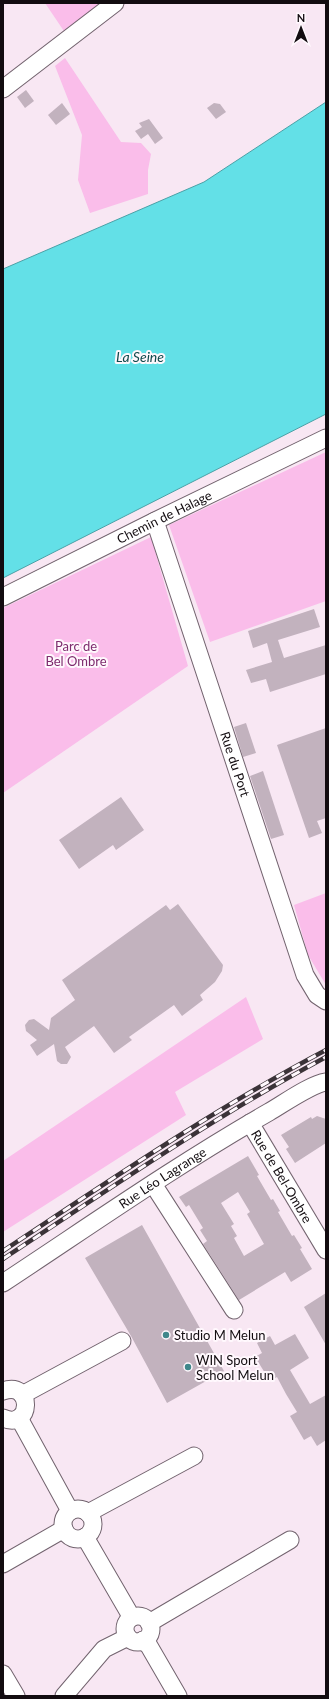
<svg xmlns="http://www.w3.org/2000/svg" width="329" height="1699" viewBox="0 0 329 1699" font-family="Lato,sans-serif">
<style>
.green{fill:#fabdea}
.water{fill:#63e0e7;stroke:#4ba0a6}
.building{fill:#c2b2be;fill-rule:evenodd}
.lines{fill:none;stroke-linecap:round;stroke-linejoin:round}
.minor-casing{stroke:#72636e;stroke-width:19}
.minor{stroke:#fff;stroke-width:17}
.rail-casing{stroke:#3b3338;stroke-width:4.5}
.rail{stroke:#fff8fd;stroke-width:3;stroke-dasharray:9;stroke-linecap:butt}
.poi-dot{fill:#3f878b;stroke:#fff8fd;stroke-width:1.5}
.labels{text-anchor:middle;stroke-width:4;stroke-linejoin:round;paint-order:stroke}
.street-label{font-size:13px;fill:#120c10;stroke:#fff8fd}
.park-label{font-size:13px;fill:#7e2b6e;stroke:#fff8fd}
.poi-label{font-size:13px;fill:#120c10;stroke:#fff8fd;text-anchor:start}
.water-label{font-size:14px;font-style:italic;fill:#10494c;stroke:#fff8fd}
</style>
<rect width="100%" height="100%" fill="#f8e7f3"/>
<g class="green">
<path d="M 45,3 L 120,3 L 72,43 Z"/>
<path d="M 65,58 L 121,142 L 141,143 L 151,154 L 148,170 L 148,194 L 90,213 L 78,180 L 82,135 L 55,66 Z"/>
<path d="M 326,452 L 326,601 L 210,642 L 169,525 Z"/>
<path d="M 151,537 L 188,666 L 3,793 L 3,608 Z"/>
<path d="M 326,893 L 326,985 L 308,955 L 294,905 Z"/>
<path d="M 246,997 L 263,1039 L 175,1092 L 186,1115 L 3,1232 L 3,1161 Z"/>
</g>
<path class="water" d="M 326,102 L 326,414 L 3,578 L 3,269 L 204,182 Z"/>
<g class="building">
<path d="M 26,90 L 34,101 L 25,108 L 17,97 Z"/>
<path d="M 62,103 L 70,114 L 56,125 L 48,115 Z"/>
<path d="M 214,103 L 220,104 L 226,112 L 216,119 L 207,108 Z"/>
<path d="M 149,119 L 163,138 L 155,144 L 148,134 L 141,139 L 135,131 L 142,127 L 139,123 Z"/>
<path d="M 314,609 L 320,627 L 278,640 L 284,658 L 326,645 L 326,674 L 270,692 L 266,679 L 251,683 L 246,670 L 272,662 L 267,643 L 253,648 L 248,631 Z"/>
<path d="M 246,723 L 256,753 L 243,757 L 234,727 Z"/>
<path d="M 326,728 L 326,818 L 317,821 L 322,833 L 309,838 L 277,745 Z"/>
<path d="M 263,771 L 284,835 L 271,839 L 250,776 Z"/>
<path d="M 121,797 L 144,830 L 116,850 L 113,845 L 79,869 L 59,840 Z"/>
<path d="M 178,904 L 223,965 L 222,971 L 215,982 L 200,995 L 203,1000 L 182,1016 L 174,1005 L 129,1037 L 132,1040 L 114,1053 L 94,1026 L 65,1047 L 71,1057 L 67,1064 L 61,1064 L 57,1061 L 54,1044 L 37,1056 L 30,1045 L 37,1040 L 26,1031 L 25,1025 L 29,1020 L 34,1019 L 49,1030 L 51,1018 L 75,1000 L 62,980 L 166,905 L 170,910 Z"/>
<path d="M 317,1116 L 326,1119 L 326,1143 L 295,1163 L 286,1149 L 289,1147 L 281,1135 L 311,1117 L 312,1119 Z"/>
<path d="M 248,1156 L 259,1175 L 257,1176 L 271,1200 L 273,1199 L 280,1211 L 278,1212 L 292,1236 L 294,1235 L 302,1248 L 300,1249 L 312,1269 L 291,1282 L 285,1272 L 239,1300 L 203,1244 L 207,1241 L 200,1230 L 203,1228 L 189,1205 L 186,1207 L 179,1197 ZM 238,1192 L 250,1212 L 247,1214 L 264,1244 L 244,1256 L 234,1238 L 237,1236 L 231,1226 L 234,1224 L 221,1203 Z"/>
<path d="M 142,1225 L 224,1371 L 167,1403 L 131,1336 L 85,1258 Z"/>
<path d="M 326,1293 L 326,1345 L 304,1307 Z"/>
<path d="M 295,1334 L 309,1358 L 290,1370 L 310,1404 L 326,1395 L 326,1440 L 317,1446 L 311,1436 L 304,1440 L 290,1416 L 297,1412 L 286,1394 L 277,1377 L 270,1381 L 255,1357 L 262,1353 L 257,1343 L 270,1336 L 275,1345 Z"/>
</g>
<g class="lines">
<defs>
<g id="minor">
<path d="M 3,89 L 115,3"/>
<path id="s1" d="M 155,521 L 305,975 L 317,995 L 326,1001"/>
<path id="s2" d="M 3,597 L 155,521 L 326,438"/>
<path id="s3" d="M 250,1123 L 326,1250"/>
<path d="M 153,1184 L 234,1310"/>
<path id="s4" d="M 3,1283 C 91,1225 178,1164 269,1112 C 283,1104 311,1084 326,1082"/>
<path d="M 3,1391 C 34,1380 32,1431 3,1418"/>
<path d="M 22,1395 L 122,1341"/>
<path d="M 19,1418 L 70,1511"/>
<circle cx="78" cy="1524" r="15"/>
<path d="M 88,1513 L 194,1456"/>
<path d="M 85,1537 L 128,1611 L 131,1618"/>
<path d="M 3,1564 L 64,1529"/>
<circle cx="138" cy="1629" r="13"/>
<path d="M 149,1623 L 290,1540"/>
<path d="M 143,1640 L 149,1646 L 178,1696"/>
<path d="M 3,1674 L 16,1696"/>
<path d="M 64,1696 L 104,1649 L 128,1637"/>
</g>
</defs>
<use href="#minor" class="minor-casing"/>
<use href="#minor" class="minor"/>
<defs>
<g id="rail">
<path d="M 3,1251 C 109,1181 214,1109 326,1050"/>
<path d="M 3,1259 C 109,1189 214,1117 326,1057"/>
</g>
</defs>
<use href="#rail" class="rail-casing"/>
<use href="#rail" class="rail"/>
</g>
<g class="poi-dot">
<circle cx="166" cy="1335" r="4"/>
<circle cx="188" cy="1367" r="4"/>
</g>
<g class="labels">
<g class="street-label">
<text dy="5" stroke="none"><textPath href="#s2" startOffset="180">Chemin de Halage</textPath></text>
<text dy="5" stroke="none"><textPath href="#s1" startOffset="256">Rue du Port</textPath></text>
<text dy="5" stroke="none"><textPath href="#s3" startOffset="62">Rue de Bel-Ombre</textPath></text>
<text dy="5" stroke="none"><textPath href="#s4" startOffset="191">Rue Léo Lagrange</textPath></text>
</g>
<g class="park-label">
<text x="76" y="651">Parc de<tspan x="76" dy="15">Bel Ombre</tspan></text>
</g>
<g class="poi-label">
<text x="174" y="1340">Studio M Melun</text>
<text x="196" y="1365">WIN Sport<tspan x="196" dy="15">School Melun</tspan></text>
</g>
<g class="water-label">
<text x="140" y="362">La Seine</text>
</g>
</g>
<rect width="329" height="1699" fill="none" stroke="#120c10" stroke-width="8"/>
<g transform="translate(301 28)" stroke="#fff8fd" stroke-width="3" paint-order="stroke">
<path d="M0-3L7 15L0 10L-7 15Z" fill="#120c10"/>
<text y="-6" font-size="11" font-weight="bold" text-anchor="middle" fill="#120c10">N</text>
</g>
</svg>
